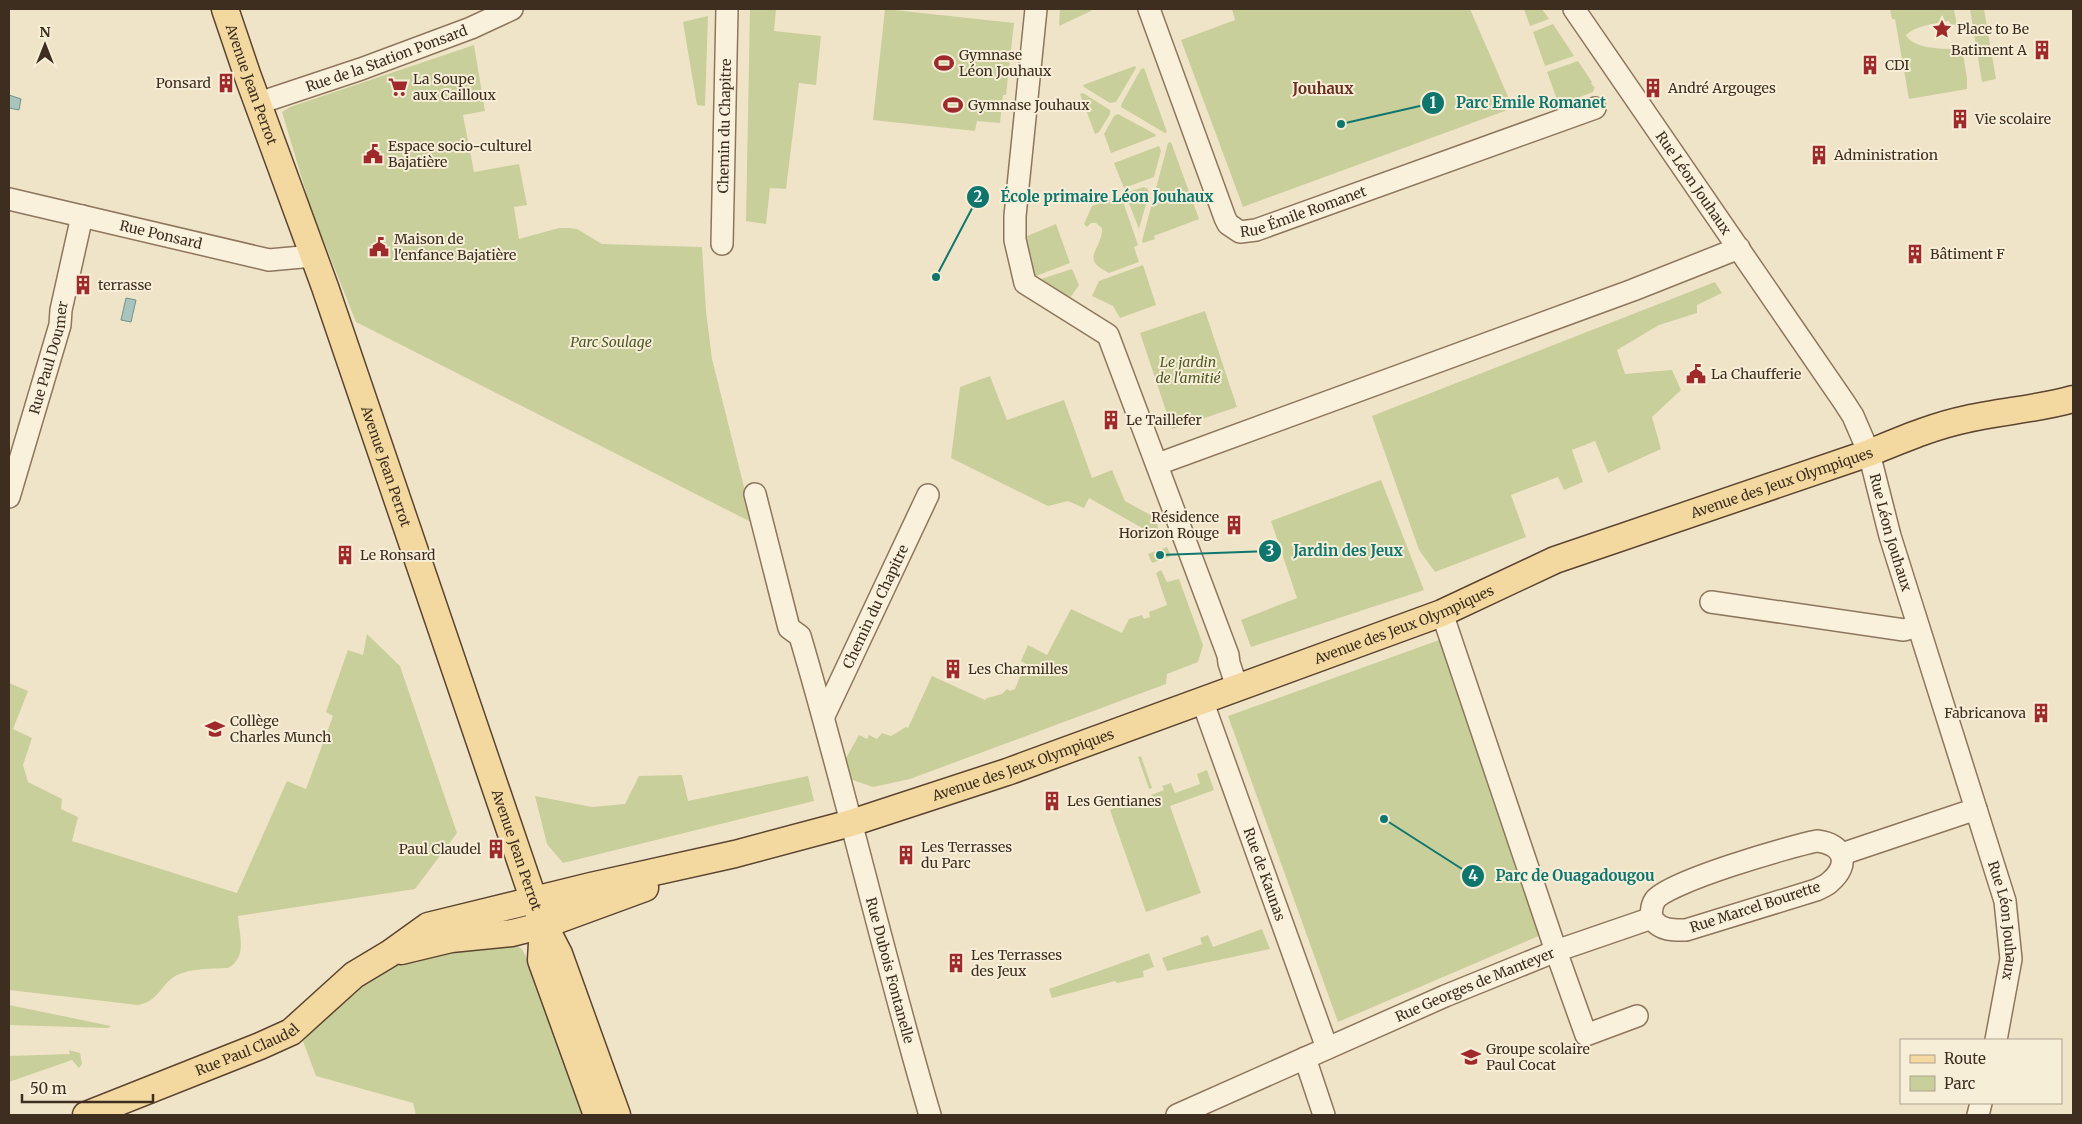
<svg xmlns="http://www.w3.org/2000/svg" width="2082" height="1124" viewBox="0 0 2082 1124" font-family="Merriweather,serif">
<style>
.green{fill:#c9cf9b}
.water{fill:#a9c4bc;stroke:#6f938a}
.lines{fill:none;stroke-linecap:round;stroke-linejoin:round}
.minor-casing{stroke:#8d765c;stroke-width:24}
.major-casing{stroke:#5b4430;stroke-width:29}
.minor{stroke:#faf1dc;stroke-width:21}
.major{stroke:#f3d9a0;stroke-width:26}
.labels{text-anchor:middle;stroke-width:4;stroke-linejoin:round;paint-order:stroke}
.poi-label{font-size:14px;fill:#3d2e20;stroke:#f7eed8;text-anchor:start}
.street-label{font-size:14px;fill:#3d2e20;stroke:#f7eed8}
.park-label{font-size:14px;font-style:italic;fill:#4d5a26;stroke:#f7eed8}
.neighbourhood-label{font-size:15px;font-weight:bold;fill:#6b2e1e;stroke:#f7eed8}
.leader{fill:none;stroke:#0f766e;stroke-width:2}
.callout-dot{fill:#0f766e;stroke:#f7eed8;stroke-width:2}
.mark-label{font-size:15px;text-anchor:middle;font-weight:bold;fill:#fff}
.callout-label{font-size:15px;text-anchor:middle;font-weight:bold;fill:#0f766e;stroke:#f7eed8;stroke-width:4;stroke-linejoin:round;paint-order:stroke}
</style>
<rect width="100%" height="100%" fill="#f0e4c8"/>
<g class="green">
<path d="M 750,9 L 776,9 L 774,31 L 821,36 L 816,85 L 799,83 L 786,189 L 770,188 L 766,224 L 746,221 Z"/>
<path d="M 885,9 L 1014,23 L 1006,95 L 1003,95 L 1000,123 L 977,121 L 975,131 L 873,120 Z"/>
<path d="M 1060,9 L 1091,9 L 1091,11 L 1059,26 Z"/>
<path d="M 1232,9 L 1470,9 L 1513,108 L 1243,207 L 1181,40 L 1235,20 Z"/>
<path d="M 1524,9 L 1542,9 L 1549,19 L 1530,26 Z"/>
<path d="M 1890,9 L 1954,9 L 1957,26 L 1952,27 L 1949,21 C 1935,24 1916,25 1906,35 C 1913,50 1948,49 1962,49 L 1967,78 L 1967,89 L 1909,99 L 1895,19 L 1892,19 Z"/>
<path d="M 1970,9 L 1984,9 L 1996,79 L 1982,82 Z"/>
<path d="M 708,16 L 705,106 L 697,105 L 683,22 Z"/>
<path d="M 1553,24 L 1574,56 L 1545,66 L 1533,32 Z"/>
<path d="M 474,45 L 485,111 L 463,115 L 474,172 L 519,164 L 527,205 L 514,207 L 519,239 L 559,228 L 570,228 L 577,229 L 602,244 L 702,247 L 706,311 L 712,359 L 753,523 L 356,322 L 311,209 L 282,112 L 290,107 Z"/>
<path d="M 1578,61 L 1592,82 L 1591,83 L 1594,87 L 1595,86 L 1593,92 L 1559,105 L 1547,72 Z"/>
<path d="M 1135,66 L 1136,68 L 1116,102 L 1110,103 L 1084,87 L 1083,85 Z"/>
<path d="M 1144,68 L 1167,132 L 1165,133 L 1121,107 L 1122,103 L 1141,69 Z"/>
<path d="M 1083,93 L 1110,110 L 1110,114 L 1099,132 L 1095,134 L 1080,94 Z"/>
<path d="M 1118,114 L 1155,134 L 1156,136 L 1111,153 L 1104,134 L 1114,116 Z"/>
<path d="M 1171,142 L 1199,219 L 1154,236 L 1155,239 L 1143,243 L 1142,241 L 1168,143 Z"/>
<path d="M 1159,146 L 1161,151 L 1154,177 L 1124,188 L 1114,163 Z"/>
<path d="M 1144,187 L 1148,189 L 1149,194 L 1139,229 L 1125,193 Z"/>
<path d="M 1121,196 L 1138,245 L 1134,247 L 1139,262 L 1109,273 C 1078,258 1103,250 1102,228 L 1096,223 L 1091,223 L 1087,227 L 1084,224 L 1092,206 Z"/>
<path d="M 1056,224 L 1070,263 L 1028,279 L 1020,239 Z"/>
<path d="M 1143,265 L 1156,305 L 1120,318 L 1113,306 L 1092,296 L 1099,281 Z"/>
<path d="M 1072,269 L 1079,285 L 1067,302 L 1032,282 Z"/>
<path d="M 1715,282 L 1722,293 L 1697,305 L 1697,313 L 1659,325 L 1617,350 L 1625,374 L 1672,370 L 1681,390 L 1652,417 L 1661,449 L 1608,473 L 1595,441 L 1572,450 L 1583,482 L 1564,490 L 1558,477 L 1511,495 L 1526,537 L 1435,572 L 1419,550 L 1372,416 Z"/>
<path d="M 1205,311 L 1237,407 L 1172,429 L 1140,333 Z"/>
<path d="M 990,376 L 1007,420 L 1064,400 L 1092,478 L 1112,470 L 1125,501 L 1156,518 L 1159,532 L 1147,539 L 1139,539 L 1144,529 L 1089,498 L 1084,508 L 1068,501 L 1048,506 L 951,458 L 960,387 Z"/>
<path d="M 1381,480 L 1424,590 L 1251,647 L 1241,620 L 1297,598 L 1271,521 Z"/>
<path d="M 1167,547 L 1171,556 L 1152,563 L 1148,554 Z"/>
<path d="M 1161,570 L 1167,582 L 1179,579 L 1203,645 L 1198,662 L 1167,674 L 1166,684 L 910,779 L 873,787 L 850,779 L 845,760 L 859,735 L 867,739 L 869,735 L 877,739 L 882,733 L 891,736 L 906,727 L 908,728 L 932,676 L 985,700 L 987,698 L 1002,694 L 1007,689 L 1010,691 L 1015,689 L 1021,674 L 1024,676 L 1028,669 L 1026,664 L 1021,661 L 1028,645 L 1047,655 L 1071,609 L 1122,633 L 1129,619 L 1142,615 L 1144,619 L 1150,617 L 1149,612 L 1167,605 L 1156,573 Z"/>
<path d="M 367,634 L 400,666 L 457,833 L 415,889 L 238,916 C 239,935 248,957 228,968 C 212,969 192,968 177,975 C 161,983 160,1001 138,1005 L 9,990 L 9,683 L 28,691 L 13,729 L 32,738 L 23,765 L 28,782 L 62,799 L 61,809 L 78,817 L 72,841 L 237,893 L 287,781 L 306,789 L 333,716 L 326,712 L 348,650 L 363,655 Z"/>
<path d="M 1442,639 L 1541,935 L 1338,1022 L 1228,716 Z"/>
<path d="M 1141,756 L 1152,788 L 1149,789 L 1138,757 Z"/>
<path d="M 1207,770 L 1214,790 L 1170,806 L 1201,893 L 1146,912 L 1110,810 L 1119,806 L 1120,808 L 1152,797 L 1151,795 L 1164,790 L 1162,786 L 1171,783 L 1175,793 L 1200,784 L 1197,774 Z"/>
<path d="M 682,775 L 688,801 L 808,776 L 814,801 L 563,863 L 547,844 L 535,796 L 592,807 L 625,804 L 639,776 Z"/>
<path d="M 1262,929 L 1270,949 L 1167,971 L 1162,958 L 1202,944 L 1200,938 L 1208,935 L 1213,947 Z"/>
<path d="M 509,941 L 522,949 L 532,968 L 589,1115 L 416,1115 L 413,1103 L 316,1076 L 301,1036 L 316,1026 L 360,988 L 399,959 Z"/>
<path d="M 1149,953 L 1154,967 L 1143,971 L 1144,977 L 1117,983 L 1115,981 L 1052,998 L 1049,989 Z"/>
<path d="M 9,1005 L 111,1026 L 108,1028 L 9,1025 Z"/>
<path d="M 69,1050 L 80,1053 L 82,1064 L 79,1068 L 72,1060 L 9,1082 L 9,1056 L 70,1054 Z"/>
</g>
<g class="water">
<path d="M 9,95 L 21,99 L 19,110 L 9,108 Z"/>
<path d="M 126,298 L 136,300 L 131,322 L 121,320 Z"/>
</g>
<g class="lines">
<defs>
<g id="minor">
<path d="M 1036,9 L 1015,216 L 1015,240 L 1025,283 L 1108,335 L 1228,655 L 1229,663 L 1237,687"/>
<path id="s1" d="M 1149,9 L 1225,218 L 1228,224 L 1240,232 L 1256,230 L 1595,108"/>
<path id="s2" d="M 1574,9 L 1844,402 L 1853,416 L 1869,453 L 1890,536 L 2005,901 L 2011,959 L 1996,1040"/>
<path id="s3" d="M 259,103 L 361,69 L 471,28 L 512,9"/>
<path id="s4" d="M 9,199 L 269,260 L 313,256"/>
<path id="s5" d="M 722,244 L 727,9"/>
<path d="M 1158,464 L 1633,290 L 1739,248"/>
<path id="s6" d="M 755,494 L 789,628 L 800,636 C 847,795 883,956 930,1115"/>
<path id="s7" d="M 9,497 L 60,325 L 61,310 L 82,216"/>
<path d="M 1711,602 L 1904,630 L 1918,626"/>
<path id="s8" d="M 1202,700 L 1327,1048"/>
<path id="s9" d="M 824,716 L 928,495"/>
<path d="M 1817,841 C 1844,844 1851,864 1830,882 C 1826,886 1820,888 1816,890 L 1686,930 C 1675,930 1662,931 1654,921 C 1650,916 1651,906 1655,900 C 1667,882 1791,846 1817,841 Z"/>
<path d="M 1842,854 L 1976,809"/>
<path d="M 1637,1016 L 1586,1035 L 1556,951 L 1652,918"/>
<path d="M 1305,1058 L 1324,1115"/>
<path id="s10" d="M 1177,1115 L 1445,996 L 1556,951 L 1442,613"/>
<path d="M 1978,1115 L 1981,1103"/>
</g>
<g id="major">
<path id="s11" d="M 225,9 L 247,74 L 325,287 L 534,901 L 544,925 L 559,954 L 617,1115"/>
<path d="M 543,926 L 541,960 L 597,1115"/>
<path d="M 401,951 L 451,939 L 512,933 L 544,925 L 645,888"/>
<path id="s12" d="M 86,1115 L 260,1046 L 291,1032 L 354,975 L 389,954 L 428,926 L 591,886 L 735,854 L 851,823 L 1007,772 L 1442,613 L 1555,560 L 1869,453 C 1901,440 1933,426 1967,419 C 2002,411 2038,409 2073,399"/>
</g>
</defs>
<use href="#minor" class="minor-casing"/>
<use href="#major" class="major-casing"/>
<use href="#minor" class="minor"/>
<use href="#major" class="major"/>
</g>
<defs>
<symbol id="sight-bare" viewBox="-9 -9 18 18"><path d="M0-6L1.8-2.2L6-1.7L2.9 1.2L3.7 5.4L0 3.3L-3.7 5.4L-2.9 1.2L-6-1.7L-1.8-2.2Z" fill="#9e2a2b" stroke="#f7eed8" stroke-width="2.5" paint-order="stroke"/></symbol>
<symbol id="building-bare" viewBox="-9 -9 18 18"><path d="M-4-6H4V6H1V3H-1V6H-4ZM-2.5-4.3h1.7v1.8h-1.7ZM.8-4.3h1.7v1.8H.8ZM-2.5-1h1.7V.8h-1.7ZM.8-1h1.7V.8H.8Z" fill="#9e2a2b" stroke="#f7eed8" stroke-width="2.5" paint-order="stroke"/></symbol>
<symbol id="stadium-bare" viewBox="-9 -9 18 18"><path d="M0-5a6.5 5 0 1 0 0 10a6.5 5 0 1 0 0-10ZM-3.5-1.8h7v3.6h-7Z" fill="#9e2a2b" stroke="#f7eed8" stroke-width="2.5" paint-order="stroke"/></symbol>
<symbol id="supermarket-bare" viewBox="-9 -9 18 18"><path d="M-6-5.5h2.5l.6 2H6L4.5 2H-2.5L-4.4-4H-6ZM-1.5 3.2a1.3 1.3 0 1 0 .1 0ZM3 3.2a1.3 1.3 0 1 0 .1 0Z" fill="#9e2a2b" stroke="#f7eed8" stroke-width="2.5" paint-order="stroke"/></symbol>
<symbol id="civic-bare" viewBox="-9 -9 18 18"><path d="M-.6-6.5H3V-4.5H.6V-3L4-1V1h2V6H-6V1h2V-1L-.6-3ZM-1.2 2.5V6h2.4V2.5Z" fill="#9e2a2b" stroke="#f7eed8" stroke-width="2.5" paint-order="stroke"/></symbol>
<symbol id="school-bare" viewBox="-9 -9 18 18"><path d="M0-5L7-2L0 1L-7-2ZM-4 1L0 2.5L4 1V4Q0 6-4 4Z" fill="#9e2a2b" stroke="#f7eed8" stroke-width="2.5" paint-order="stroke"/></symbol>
</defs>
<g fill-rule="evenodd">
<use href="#sight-bare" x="1928" y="15" width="28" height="28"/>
<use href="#building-bare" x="2028" y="36" width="28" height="28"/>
<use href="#stadium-bare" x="930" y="49" width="28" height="28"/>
<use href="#building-bare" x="1856" y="51" width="28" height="28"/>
<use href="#building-bare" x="212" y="69" width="28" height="28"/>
<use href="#supermarket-bare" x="384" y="73" width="28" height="28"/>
<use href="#building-bare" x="1639" y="74" width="28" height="28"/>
<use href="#stadium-bare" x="939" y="91" width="28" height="28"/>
<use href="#building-bare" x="1946" y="105" width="28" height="28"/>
<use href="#civic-bare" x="359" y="140" width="28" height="28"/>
<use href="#building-bare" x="1805" y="141" width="28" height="28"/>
<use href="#civic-bare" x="365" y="233" width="28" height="28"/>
<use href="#building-bare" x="1901" y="240" width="28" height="28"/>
<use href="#building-bare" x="69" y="271" width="28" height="28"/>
<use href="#civic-bare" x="1682" y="360" width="28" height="28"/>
<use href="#building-bare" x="1097" y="406" width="28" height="28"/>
<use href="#building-bare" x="1220" y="511" width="28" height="28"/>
<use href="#building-bare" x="331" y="541" width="28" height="28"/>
<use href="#building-bare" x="939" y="655" width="28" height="28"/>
<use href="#building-bare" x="2027" y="699" width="28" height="28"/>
<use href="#school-bare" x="201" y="715" width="28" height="28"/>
<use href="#building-bare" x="1038" y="787" width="28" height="28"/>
<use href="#building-bare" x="482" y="835" width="28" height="28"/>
<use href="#building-bare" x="892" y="841" width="28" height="28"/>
<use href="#building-bare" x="942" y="949" width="28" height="28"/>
<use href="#school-bare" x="1457" y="1043" width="28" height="28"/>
</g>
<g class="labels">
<g class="poi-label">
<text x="1957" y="34">Place to Be</text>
<text x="2027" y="55" text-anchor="end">Batiment A</text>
<text x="959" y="60">Gymnase<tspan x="959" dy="16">Léon Jouhaux</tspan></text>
<text x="1885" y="70">CDI</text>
<text x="413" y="84">La Soupe<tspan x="413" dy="16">aux Cailloux</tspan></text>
<text x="211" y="88" text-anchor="end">Ponsard</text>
<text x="1668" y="93">André Argouges</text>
<text x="968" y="110">Gymnase Jouhaux</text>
<text x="1975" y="124">Vie scolaire</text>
<text x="388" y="151">Espace socio-culturel<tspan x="388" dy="16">Bajatière</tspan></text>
<text x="1834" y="160">Administration</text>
<text x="394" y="244">Maison de<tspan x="394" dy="16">l'enfance Bajatière</tspan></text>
<text x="1930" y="259">Bâtiment F</text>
<text x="98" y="290">terrasse</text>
<text x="1711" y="379">La Chaufferie</text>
<text x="1126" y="425">Le Taillefer</text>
<text x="1219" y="522" text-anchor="end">Résidence<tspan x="1219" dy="16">Horizon Rouge</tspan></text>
<text x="360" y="560">Le Ronsard</text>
<text x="968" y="674">Les Charmilles</text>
<text x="2026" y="718" text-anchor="end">Fabricanova</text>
<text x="230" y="726">Collège<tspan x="230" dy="16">Charles Munch</tspan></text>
<text x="1067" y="806">Les Gentianes</text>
<text x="921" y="852">Les Terrasses<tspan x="921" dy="16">du Parc</tspan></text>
<text x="481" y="854" text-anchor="end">Paul Claudel</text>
<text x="971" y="960">Les Terrasses<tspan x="971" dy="16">des Jeux</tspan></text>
<text x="1486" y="1054">Groupe scolaire<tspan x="1486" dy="16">Paul Cocat</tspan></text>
</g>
<g class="street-label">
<text dy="5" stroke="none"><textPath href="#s3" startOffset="135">Rue de la Station Ponsard</textPath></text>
<text dy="5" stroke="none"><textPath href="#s11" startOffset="80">Avenue Jean Perrot</textPath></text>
<text dy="5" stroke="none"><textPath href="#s5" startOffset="118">Chemin du Chapitre</textPath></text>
<text dy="5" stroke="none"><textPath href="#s2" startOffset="211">Rue Léon Jouhaux</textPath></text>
<text dy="5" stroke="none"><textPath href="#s1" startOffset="310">Rue Émile Romanet</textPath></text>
<text dy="5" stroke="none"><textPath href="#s4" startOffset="156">Rue Ponsard</textPath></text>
<text dy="5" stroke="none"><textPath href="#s7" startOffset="145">Rue Paul Doumer</textPath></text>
<text dy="5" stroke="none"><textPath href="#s11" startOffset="485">Avenue Jean Perrot</textPath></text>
<text dy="5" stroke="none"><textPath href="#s12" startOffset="1822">Avenue des Jeux Olympiques</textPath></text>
<text dy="5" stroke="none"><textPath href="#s2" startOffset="616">Rue Léon Jouhaux</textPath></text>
<text dy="5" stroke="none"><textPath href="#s9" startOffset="121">Chemin du Chapitre</textPath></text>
<text dy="5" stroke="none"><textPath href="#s12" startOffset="1418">Avenue des Jeux Olympiques</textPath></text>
<text dy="5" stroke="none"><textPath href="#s12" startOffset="1012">Avenue des Jeux Olympiques</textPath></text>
<text dy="5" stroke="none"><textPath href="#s11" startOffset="890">Avenue Jean Perrot</textPath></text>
<text dy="5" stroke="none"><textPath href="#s8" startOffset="185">Rue de Kaunas</textPath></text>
<text transform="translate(1755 907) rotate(-18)" y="5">Rue Marcel Bourette</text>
<text dy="5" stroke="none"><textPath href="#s2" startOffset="1021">Rue Léon Jouhaux</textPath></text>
<text dy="5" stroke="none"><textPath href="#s6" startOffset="498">Rue Dubois Fontanelle</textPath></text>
<text dy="5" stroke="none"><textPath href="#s10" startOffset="325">Rue Georges de Manteyer</textPath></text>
<text dy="5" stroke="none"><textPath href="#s12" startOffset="174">Rue Paul Claudel</textPath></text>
</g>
<g class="park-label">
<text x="611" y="347">Parc Soulage</text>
<text x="1188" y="367">Le jardin<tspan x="1188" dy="16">de l'amitié</tspan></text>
</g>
<g class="neighbourhood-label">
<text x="1323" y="94">Jouhaux</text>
</g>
</g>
<path class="leader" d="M1341 124L1433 103M936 277L978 197M1160 555L1270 551M1384 819L1473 876"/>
<g class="callout-dot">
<circle cx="1341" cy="124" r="5"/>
<circle cx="936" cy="277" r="5"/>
<circle cx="1160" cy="555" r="5"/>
<circle cx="1384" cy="819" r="5"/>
<circle cx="1433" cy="103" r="12"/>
<circle cx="978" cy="197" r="12"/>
<circle cx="1270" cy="551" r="12"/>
<circle cx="1473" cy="876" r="12"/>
</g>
<g class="mark-label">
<text x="1433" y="108">1</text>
<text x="978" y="202">2</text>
<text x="1270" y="556">3</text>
<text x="1473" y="881">4</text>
</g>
<g class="callout-label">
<text x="1531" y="108">Parc Emile Romanet</text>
<text x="1107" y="202">École primaire Léon Jouhaux</text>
<text x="1348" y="556">Jardin des Jeux</text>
<text x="1575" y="881">Parc de Ouagadougou</text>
</g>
<rect width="2082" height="1124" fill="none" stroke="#3d2e20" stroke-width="20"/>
<rect x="1900" y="1039" width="162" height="65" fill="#f7eed8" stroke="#ada18e"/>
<rect x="1910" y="1055" width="25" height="8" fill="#f3d9a0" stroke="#ada18e"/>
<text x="1944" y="1064" font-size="15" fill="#3d2e20">Route</text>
<rect x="1910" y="1076" width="25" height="15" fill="#c9cf9b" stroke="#ada18e"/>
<text x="1944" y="1089" font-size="15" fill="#3d2e20">Parc</text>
<g transform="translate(45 45)" stroke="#f7eed8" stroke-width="4" paint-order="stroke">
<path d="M0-4L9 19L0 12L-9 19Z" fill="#3d2e20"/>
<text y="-8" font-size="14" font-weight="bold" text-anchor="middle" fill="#3d2e20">N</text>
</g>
<path d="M22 1094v8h131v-8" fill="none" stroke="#3d2e20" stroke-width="2.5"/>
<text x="30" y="1094" font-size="15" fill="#3d2e20" stroke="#f7eed8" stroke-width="4" paint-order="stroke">50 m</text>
</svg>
